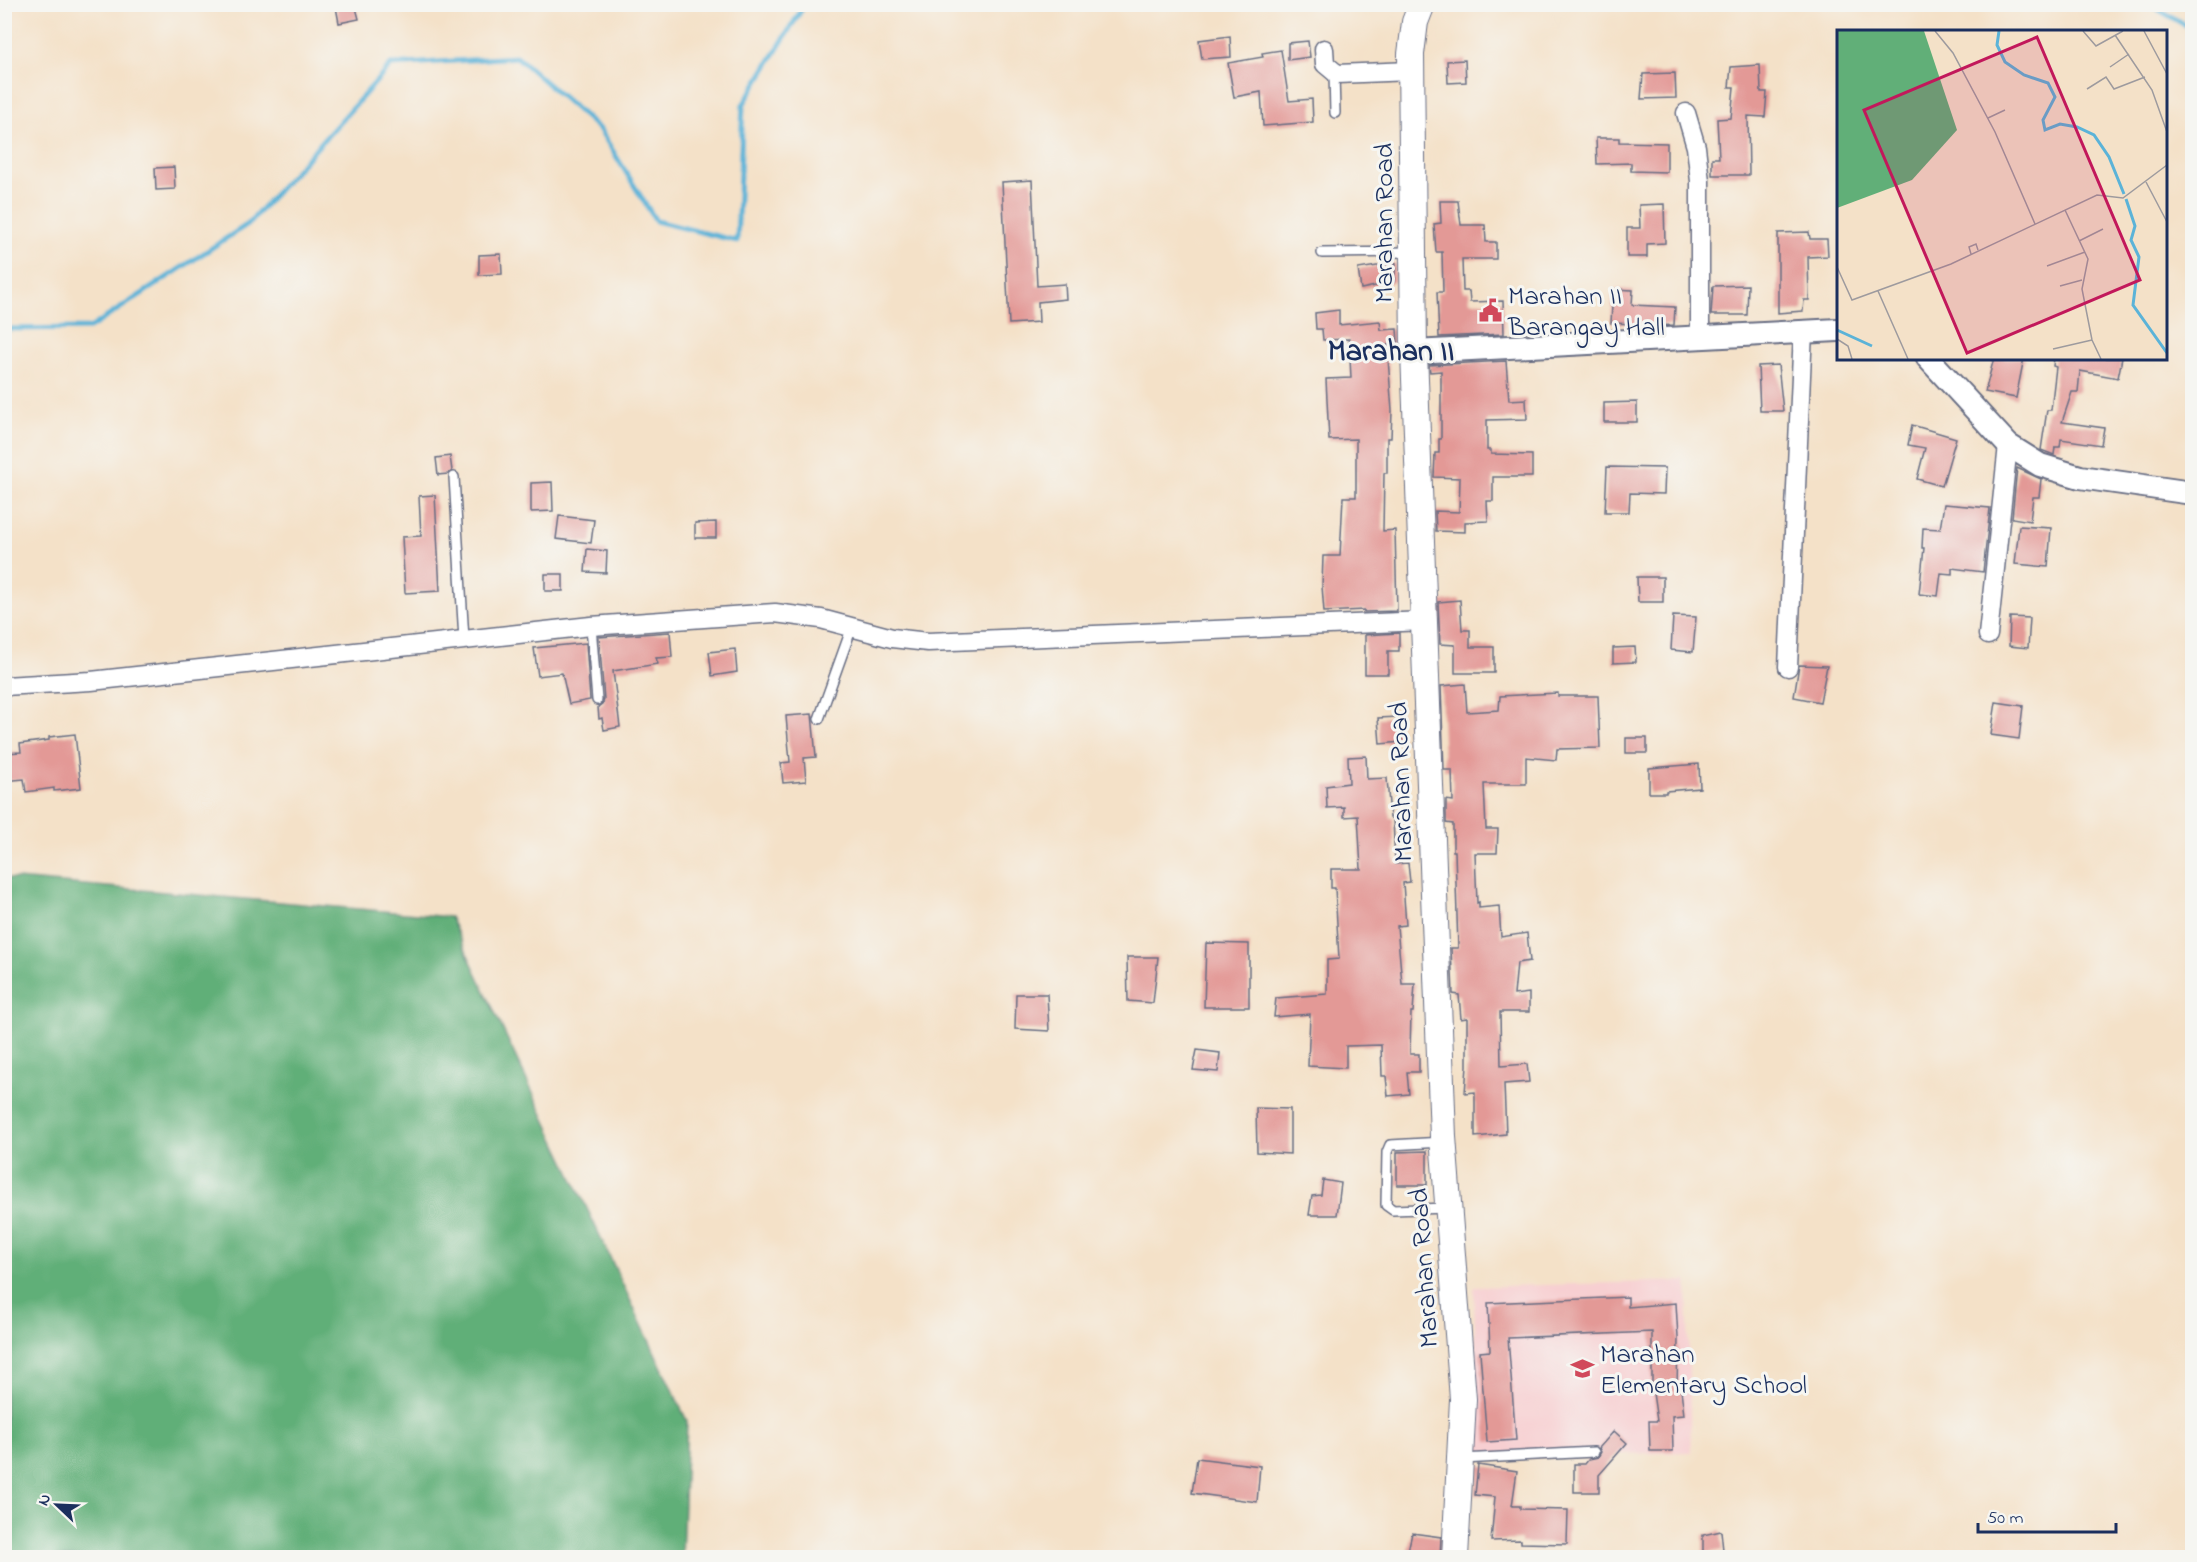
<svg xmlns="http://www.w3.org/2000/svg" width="2197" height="1562" viewBox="0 0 2197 1562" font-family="'Indie Flower',sans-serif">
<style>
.built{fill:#f7cfd1}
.forest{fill:#61af78;stroke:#3e6f6b;stroke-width:1.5}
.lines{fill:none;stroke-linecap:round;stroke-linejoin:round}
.stream{stroke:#5bb3d8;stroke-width:5}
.building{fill:#e39996}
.service-casing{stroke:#676d83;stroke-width:12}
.minor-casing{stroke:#676d83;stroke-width:21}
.tertiary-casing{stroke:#676d83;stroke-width:26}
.secondary-casing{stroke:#676d83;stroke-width:28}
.service{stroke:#fff;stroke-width:9}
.minor{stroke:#fff;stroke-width:18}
.tertiary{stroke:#fff;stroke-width:22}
.secondary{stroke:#fff;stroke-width:26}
.labels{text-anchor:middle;stroke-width:6;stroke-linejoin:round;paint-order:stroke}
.street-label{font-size:27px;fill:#1b2f5e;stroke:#f6f6f2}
.poi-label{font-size:27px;fill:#1b2f5e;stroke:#f6f6f2;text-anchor:start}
.quarter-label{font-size:30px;font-weight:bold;fill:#1b2f5e;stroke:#f6f6f2}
.inset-river{fill:none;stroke:#5bb3d8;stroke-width:3}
.inset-road{fill:none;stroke:#9d9a9e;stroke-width:1.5}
.view{fill:#c2185b;fill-opacity:0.15;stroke:#c2185b;stroke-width:3}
.inset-edge{fill:none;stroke:#1b2f5e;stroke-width:3}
</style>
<rect width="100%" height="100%" fill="#f6f6f2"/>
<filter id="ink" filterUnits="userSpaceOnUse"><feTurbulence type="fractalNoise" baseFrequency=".0167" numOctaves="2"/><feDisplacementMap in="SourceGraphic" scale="12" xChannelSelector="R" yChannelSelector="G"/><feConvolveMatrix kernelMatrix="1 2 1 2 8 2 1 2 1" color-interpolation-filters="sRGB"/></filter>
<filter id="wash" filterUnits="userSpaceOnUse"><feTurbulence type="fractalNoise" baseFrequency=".008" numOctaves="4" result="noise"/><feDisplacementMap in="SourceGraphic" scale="24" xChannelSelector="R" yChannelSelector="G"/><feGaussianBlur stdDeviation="1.35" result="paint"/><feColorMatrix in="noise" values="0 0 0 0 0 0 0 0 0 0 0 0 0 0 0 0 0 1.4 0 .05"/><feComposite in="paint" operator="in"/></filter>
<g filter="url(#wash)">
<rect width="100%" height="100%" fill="#f4e1c8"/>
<path class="built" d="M 1687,1281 L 1691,1452 L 1478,1458 L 1474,1287 Z"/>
<path class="forest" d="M 5,878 L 450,917 L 687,1421 L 682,1557 L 5,1557 Z"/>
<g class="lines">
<g class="stream">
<path d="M 2149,4 L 2192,29"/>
<path d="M 4,329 L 90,328 L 248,224 L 391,65 L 517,57 L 600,130 L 656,221 L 737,241 L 743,105 L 805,4"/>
</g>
</g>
<g id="blocks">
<g class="building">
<path d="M 347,4 L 355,4 L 359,19 L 339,23 L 336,7 Z"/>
<path d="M 1230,36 L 1231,57 L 1202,59 L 1199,40 Z"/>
<path d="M 1308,41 L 1310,57 L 1288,60 L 1288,43 Z"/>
<path d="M 1281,50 L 1289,101 L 1312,99 L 1313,122 L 1263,126 L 1261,92 L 1234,97 L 1228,63 L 1263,57 L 1262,53 Z"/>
<path d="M 1465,60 L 1466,82 L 1448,83 L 1447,61 Z"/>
<path d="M 1760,65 L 1761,92 L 1767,92 L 1765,117 L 1748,116 L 1749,175 L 1712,175 L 1712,158 L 1719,158 L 1717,119 L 1731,118 L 1734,87 L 1729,87 L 1731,67 Z"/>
<path d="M 1675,73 L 1676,98 L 1641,99 L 1643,74 Z"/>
<path d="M 1596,138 L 1619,138 L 1619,142 L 1667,143 L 1667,172 L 1631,171 L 1631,163 L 1597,164 Z"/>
<path d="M 174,167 L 175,189 L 156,190 L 155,168 Z"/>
<path d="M 1032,180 L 1037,286 L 1065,284 L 1066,299 L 1038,302 L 1039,322 L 1009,324 L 1002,182 Z"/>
<path d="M 1440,201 L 1458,201 L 1461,225 L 1485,225 L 1486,242 L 1496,242 L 1496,259 L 1462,259 L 1463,291 L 1469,291 L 1470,302 L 1503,301 L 1504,334 L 1439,337 L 1437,292 L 1443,292 L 1442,252 L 1436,252 L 1434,224 L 1441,223 Z"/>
<path d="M 1664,204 L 1665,243 L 1647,244 L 1647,257 L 1627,257 L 1627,228 L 1640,228 L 1639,205 Z"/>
<path d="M 1809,232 L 1810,239 L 1827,239 L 1828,256 L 1808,257 L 1809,300 L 1804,300 L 1803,311 L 1778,313 L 1778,233 Z"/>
<path d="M 501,254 L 502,274 L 479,275 L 479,255 Z"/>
<path d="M 1396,263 L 1394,282 L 1361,289 L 1358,269 Z"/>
<path d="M 1748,285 L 1747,315 L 1711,315 L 1713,286 Z"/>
<path d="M 1613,289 L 1633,290 L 1632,305 L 1675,307 L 1674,325 L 1636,327 L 1636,324 L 1611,323 Z"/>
<path d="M 1339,310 L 1339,325 L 1380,321 L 1381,330 L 1397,329 L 1398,343 L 1387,345 L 1392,411 L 1391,438 L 1387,438 L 1387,473 L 1384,473 L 1383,531 L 1395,530 L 1397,611 L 1364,612 L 1364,610 L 1324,612 L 1322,586 L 1323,556 L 1340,556 L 1343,497 L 1356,497 L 1356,439 L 1329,440 L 1326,379 L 1351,378 L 1349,339 L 1323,340 L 1322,329 L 1316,329 L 1315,313 Z"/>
<path d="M 1994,358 L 2024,358 L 2016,398 L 1985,392 Z"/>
<path d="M 2054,358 L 2122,358 L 2118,378 L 2080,371 L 2078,392 L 2072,392 L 2062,422 L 2104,428 L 2101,445 L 2061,439 L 2060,447 L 2055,447 L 2054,455 L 2041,450 L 2047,410 L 2051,410 L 2056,367 L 2053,366 Z"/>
<path d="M 1506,361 L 1509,400 L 1526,399 L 1527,419 L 1487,420 L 1487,450 L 1491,450 L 1491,454 L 1532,455 L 1532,477 L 1493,477 L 1493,501 L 1487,501 L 1488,521 L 1465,522 L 1465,532 L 1436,531 L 1435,511 L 1459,512 L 1460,478 L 1434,477 L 1435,453 L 1439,453 L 1439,439 L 1441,439 L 1441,371 L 1430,372 L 1429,365 Z"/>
<path d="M 1778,365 L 1783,411 L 1760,411 L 1758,366 Z"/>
<path d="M 1637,402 L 1637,422 L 1604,422 L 1604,403 Z"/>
<path d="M 1912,425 L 1956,438 L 1942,486 L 1917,479 L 1925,448 L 1908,445 Z"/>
<path d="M 450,456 L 452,471 L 448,474 L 438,475 L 436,458 Z"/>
<path d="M 1607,467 L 1665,468 L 1664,494 L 1630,493 L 1629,512 L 1605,512 Z"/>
<path d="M 2017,468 L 2041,479 L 2039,497 L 2033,497 L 2030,521 L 2012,518 Z"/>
<path d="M 552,482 L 553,511 L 531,512 L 531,483 Z"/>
<path d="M 435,495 L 440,591 L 405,593 L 402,537 L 421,536 L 419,496 Z"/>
<path d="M 1944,504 L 1990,508 L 1983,572 L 1952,568 L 1952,574 L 1941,573 L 1938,596 L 1919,594 L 1924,548 L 1922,548 L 1923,528 L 1940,529 Z"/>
<path d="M 559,516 L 594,520 L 591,543 L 556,539 Z"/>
<path d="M 716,522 L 716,538 L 695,538 L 695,523 Z"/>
<path d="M 2019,526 L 2051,528 L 2048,567 L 2015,564 Z"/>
<path d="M 587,549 L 607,551 L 606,573 L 585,572 Z"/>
<rect x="545" y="574" width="18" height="17"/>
<path d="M 1637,577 L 1663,577 L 1663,602 L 1638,602 Z"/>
<path d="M 1460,600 L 1462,630 L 1470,630 L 1470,647 L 1494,647 L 1494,673 L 1455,673 L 1455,645 L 1440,644 L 1438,602 Z"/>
<path d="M 1673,616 L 1696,617 L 1693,652 L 1671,650 Z"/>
<path d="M 2010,617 L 2030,618 L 2028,648 L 2009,646 Z"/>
<path d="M 670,632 L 672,657 L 656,658 L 658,664 L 613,671 L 620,727 L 604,730 L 602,718 L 599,719 L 598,707 L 603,703 L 604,699 L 599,637 Z"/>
<path d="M 1399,633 L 1399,651 L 1388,651 L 1388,674 L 1365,674 L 1365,635 Z"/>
<path d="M 586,643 L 590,700 L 569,704 L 562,673 L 538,676 L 534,648 Z"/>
<path d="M 1635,647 L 1636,662 L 1613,663 L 1613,648 Z"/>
<path d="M 735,649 L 737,672 L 712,676 L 709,652 Z"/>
<path d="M 1799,665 L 1827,666 L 1820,702 L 1794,697 Z"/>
<path d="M 1465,684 L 1467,712 L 1499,710 L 1500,696 L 1558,693 L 1558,696 L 1598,696 L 1600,748 L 1557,749 L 1556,760 L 1526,757 L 1526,784 L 1484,784 L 1486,829 L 1498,829 L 1497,853 L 1475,853 L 1477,903 L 1479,902 L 1479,908 L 1499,906 L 1501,937 L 1527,933 L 1530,961 L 1517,963 L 1514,995 L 1529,993 L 1529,1012 L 1500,1012 L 1501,1066 L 1527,1064 L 1529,1082 L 1504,1084 L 1506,1134 L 1475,1137 L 1475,1092 L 1465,1093 L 1467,1066 L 1467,1018 L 1461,1019 L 1459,995 L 1453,994 L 1451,948 L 1458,948 L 1455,851 L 1453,851 L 1453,824 L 1446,823 L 1446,800 L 1453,801 L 1452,770 L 1444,770 L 1441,686 Z"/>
<path d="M 1996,702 L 2023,706 L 2019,739 L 1991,735 Z"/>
<path d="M 812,714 L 816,757 L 804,758 L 806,781 L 783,783 L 781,763 L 790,762 L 786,716 Z"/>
<path d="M 1398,717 L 1402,742 L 1380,744 L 1378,718 Z"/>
<path d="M 75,734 L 81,788 L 54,791 L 54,788 L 26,792 L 24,779 L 4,781 L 4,753 L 21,752 L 20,744 L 49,740 L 49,737 Z"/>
<rect x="1626" y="738" width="21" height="15"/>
<path d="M 1366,756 L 1367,779 L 1387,778 L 1390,818 L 1393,818 L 1395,864 L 1408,863 L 1410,882 L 1403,883 L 1406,925 L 1397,926 L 1402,984 L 1415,984 L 1413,1012 L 1411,1012 L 1410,1054 L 1419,1054 L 1419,1072 L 1407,1072 L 1409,1094 L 1388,1096 L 1386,1076 L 1382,1076 L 1381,1045 L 1346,1046 L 1346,1068 L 1308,1066 L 1310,1014 L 1274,1017 L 1276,998 L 1327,994 L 1327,960 L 1339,959 L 1335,888 L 1331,888 L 1331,869 L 1361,869 L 1358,816 L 1344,817 L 1344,807 L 1327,808 L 1326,786 L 1349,783 L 1348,757 Z"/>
<path d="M 1699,764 L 1700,788 L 1666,791 L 1666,793 L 1649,793 L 1649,768 Z"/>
<path d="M 1206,943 L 1249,944 L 1249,1007 L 1204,1007 Z"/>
<path d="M 1127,957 L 1158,957 L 1153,1003 L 1128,1001 Z"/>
<path d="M 1016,994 L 1047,994 L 1049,1031 L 1015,1029 Z"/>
<path d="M 1197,1050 L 1220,1053 L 1218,1072 L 1193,1070 Z"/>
<path d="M 1256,1108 L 1290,1109 L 1290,1154 L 1257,1152 Z"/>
<path d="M 1427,1151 L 1427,1185 L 1397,1185 L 1397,1152 Z"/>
<path d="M 1323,1180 L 1341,1183 L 1337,1215 L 1309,1215 L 1312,1196 L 1321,1195 Z"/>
<path d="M 1628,1297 L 1628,1307 L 1676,1303 L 1678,1338 L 1677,1390 L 1681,1390 L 1684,1415 L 1672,1416 L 1673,1451 L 1650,1451 L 1649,1421 L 1657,1421 L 1652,1386 L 1652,1332 L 1508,1338 L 1516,1440 L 1487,1442 L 1480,1352 L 1490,1351 L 1488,1303 Z"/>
<path d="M 1614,1431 L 1627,1443 L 1599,1475 L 1599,1492 L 1574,1492 L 1574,1464 L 1585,1464 L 1589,1459 L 1598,1457 L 1601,1452 L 1599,1448 Z"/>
<path d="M 1197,1458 L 1260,1466 L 1257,1502 L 1192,1493 Z"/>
<path d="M 1478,1465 L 1517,1471 L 1512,1506 L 1520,1506 L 1520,1509 L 1568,1510 L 1567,1544 L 1521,1543 L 1521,1540 L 1491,1541 L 1495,1497 L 1475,1495 Z"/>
<path d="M 1721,1531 L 1723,1550 L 1703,1554 L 1703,1535 Z"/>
<path d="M 1412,1533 L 1441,1537 L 1440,1557 L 1407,1555 Z"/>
</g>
</g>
</g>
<g filter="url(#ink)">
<use href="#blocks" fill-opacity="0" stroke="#676d83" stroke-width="1.5"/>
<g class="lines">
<defs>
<g id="service">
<path d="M 1334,73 L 1335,113"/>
<path d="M 1322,253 L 1413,252"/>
<path d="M 454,477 L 464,639"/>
<path d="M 591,626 L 597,700"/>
<path d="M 819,719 L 852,627"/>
<path d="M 1443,1142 L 1390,1145 L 1387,1152 L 1386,1205 L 1393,1210 L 1446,1208"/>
<path d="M 1462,1459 L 1594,1452"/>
</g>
<g id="minor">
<path d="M 1324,49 L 1325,64 L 1337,74 L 1411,71"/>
<path d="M 1686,113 L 1696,147 L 1700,181 L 1700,337"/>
<path d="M 1988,635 L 2008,445"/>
<path d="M 1788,667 L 1803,331"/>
<path d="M 4,686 L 91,681 L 591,626 L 746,615 L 775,613 L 821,619 L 892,638 L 928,642 L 1425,621"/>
</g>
<g id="tertiary">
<path d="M 1414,352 L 1838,330"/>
<path d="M 1928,358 L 2008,445 L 2040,465 L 2080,477 L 2192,493"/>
</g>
<path id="secondary" d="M 1422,4 L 1415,22 L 1411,54 L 1414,352 L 1443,1137 L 1463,1399 L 1455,1558"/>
</defs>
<use href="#service" class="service-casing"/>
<use href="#minor" class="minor-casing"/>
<use href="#tertiary" class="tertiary-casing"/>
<use href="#secondary" class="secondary-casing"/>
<use href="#service" class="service"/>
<use href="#minor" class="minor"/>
<use href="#tertiary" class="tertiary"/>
<use href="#secondary" class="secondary"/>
</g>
</g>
<defs>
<symbol id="civic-bare" viewBox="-9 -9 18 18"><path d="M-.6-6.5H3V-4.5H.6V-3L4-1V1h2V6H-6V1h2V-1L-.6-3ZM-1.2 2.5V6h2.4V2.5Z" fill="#d1495b" stroke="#f6f6f2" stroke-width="2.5" paint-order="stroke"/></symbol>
<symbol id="school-bare" viewBox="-9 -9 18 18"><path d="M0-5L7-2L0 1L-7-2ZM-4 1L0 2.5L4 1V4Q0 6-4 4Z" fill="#d1495b" stroke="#f6f6f2" stroke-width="2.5" paint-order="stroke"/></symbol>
</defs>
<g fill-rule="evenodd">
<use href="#civic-bare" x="1474" y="294" width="33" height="33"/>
<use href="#school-bare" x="1566" y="1352" width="33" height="33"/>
</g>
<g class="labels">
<g class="street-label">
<text transform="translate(1383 223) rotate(-90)" y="9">Marahan Road</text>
<text transform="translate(1400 782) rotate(-92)" y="9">Marahan Road</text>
<text transform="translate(1423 1268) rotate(-94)" y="9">Marahan Road</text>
</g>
<g class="poi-label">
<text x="1508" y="304">Marahan II<tspan x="1508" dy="31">Barangay Hall</tspan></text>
<text x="1600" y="1362">Marahan<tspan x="1600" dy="31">Elementary School</tspan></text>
</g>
<g class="quarter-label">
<text x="1391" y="360">Marahan II</text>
</g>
</g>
<g transform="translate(1837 30)">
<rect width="330" height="330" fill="#f4e1c8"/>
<path d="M 0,1 L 87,1 L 120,100 L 75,150 L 0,178 Z" fill="#61af78"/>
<path class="inset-river" d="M 162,1 L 160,15 L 168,32 L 187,45 L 211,53 L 218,67 L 206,90 L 208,100 L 223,94 L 240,97 L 257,105 L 272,127 L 287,164M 289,169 L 298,196 L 294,210 L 302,227 L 296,275 L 330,323M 0,300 L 35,316"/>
<path class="inset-road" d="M 98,1 L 116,23 L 158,102 L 198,194M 246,1 L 259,16 L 286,1M 307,1 L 330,44M 278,5 L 315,60 L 330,102M 273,37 L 292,24M 250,59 L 269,47 L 277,59 L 308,47M 151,88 L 168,80M 309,152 L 330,192M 228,180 L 251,229 L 245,259 L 255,310 L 264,329M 242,211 L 266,199M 134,224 L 132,217 L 139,214 L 141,220M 210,236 L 248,222M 0,237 L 15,270 L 114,234 L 260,165 L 286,168 L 330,135M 223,256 L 245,250M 41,261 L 71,329M 0,309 L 11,316 L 15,329M 216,319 L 255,310"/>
<path class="view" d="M 200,7 L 303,250 L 130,323 L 27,80 Z"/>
<rect width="330" height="330" class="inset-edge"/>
</g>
<rect width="2197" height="1562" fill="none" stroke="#f6f6f2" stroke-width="24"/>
<g transform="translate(57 1505) rotate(293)" stroke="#f6f6f2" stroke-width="4.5" paint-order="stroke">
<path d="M0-4.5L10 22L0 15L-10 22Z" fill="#1b2f5e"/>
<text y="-9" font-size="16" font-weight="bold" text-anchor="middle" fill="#1b2f5e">N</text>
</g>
<path d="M1978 1523v9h138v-9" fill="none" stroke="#1b2f5e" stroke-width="3"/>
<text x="1987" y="1523" font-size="18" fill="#1b2f5e" stroke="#f6f6f2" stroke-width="4.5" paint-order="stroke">50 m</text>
</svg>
